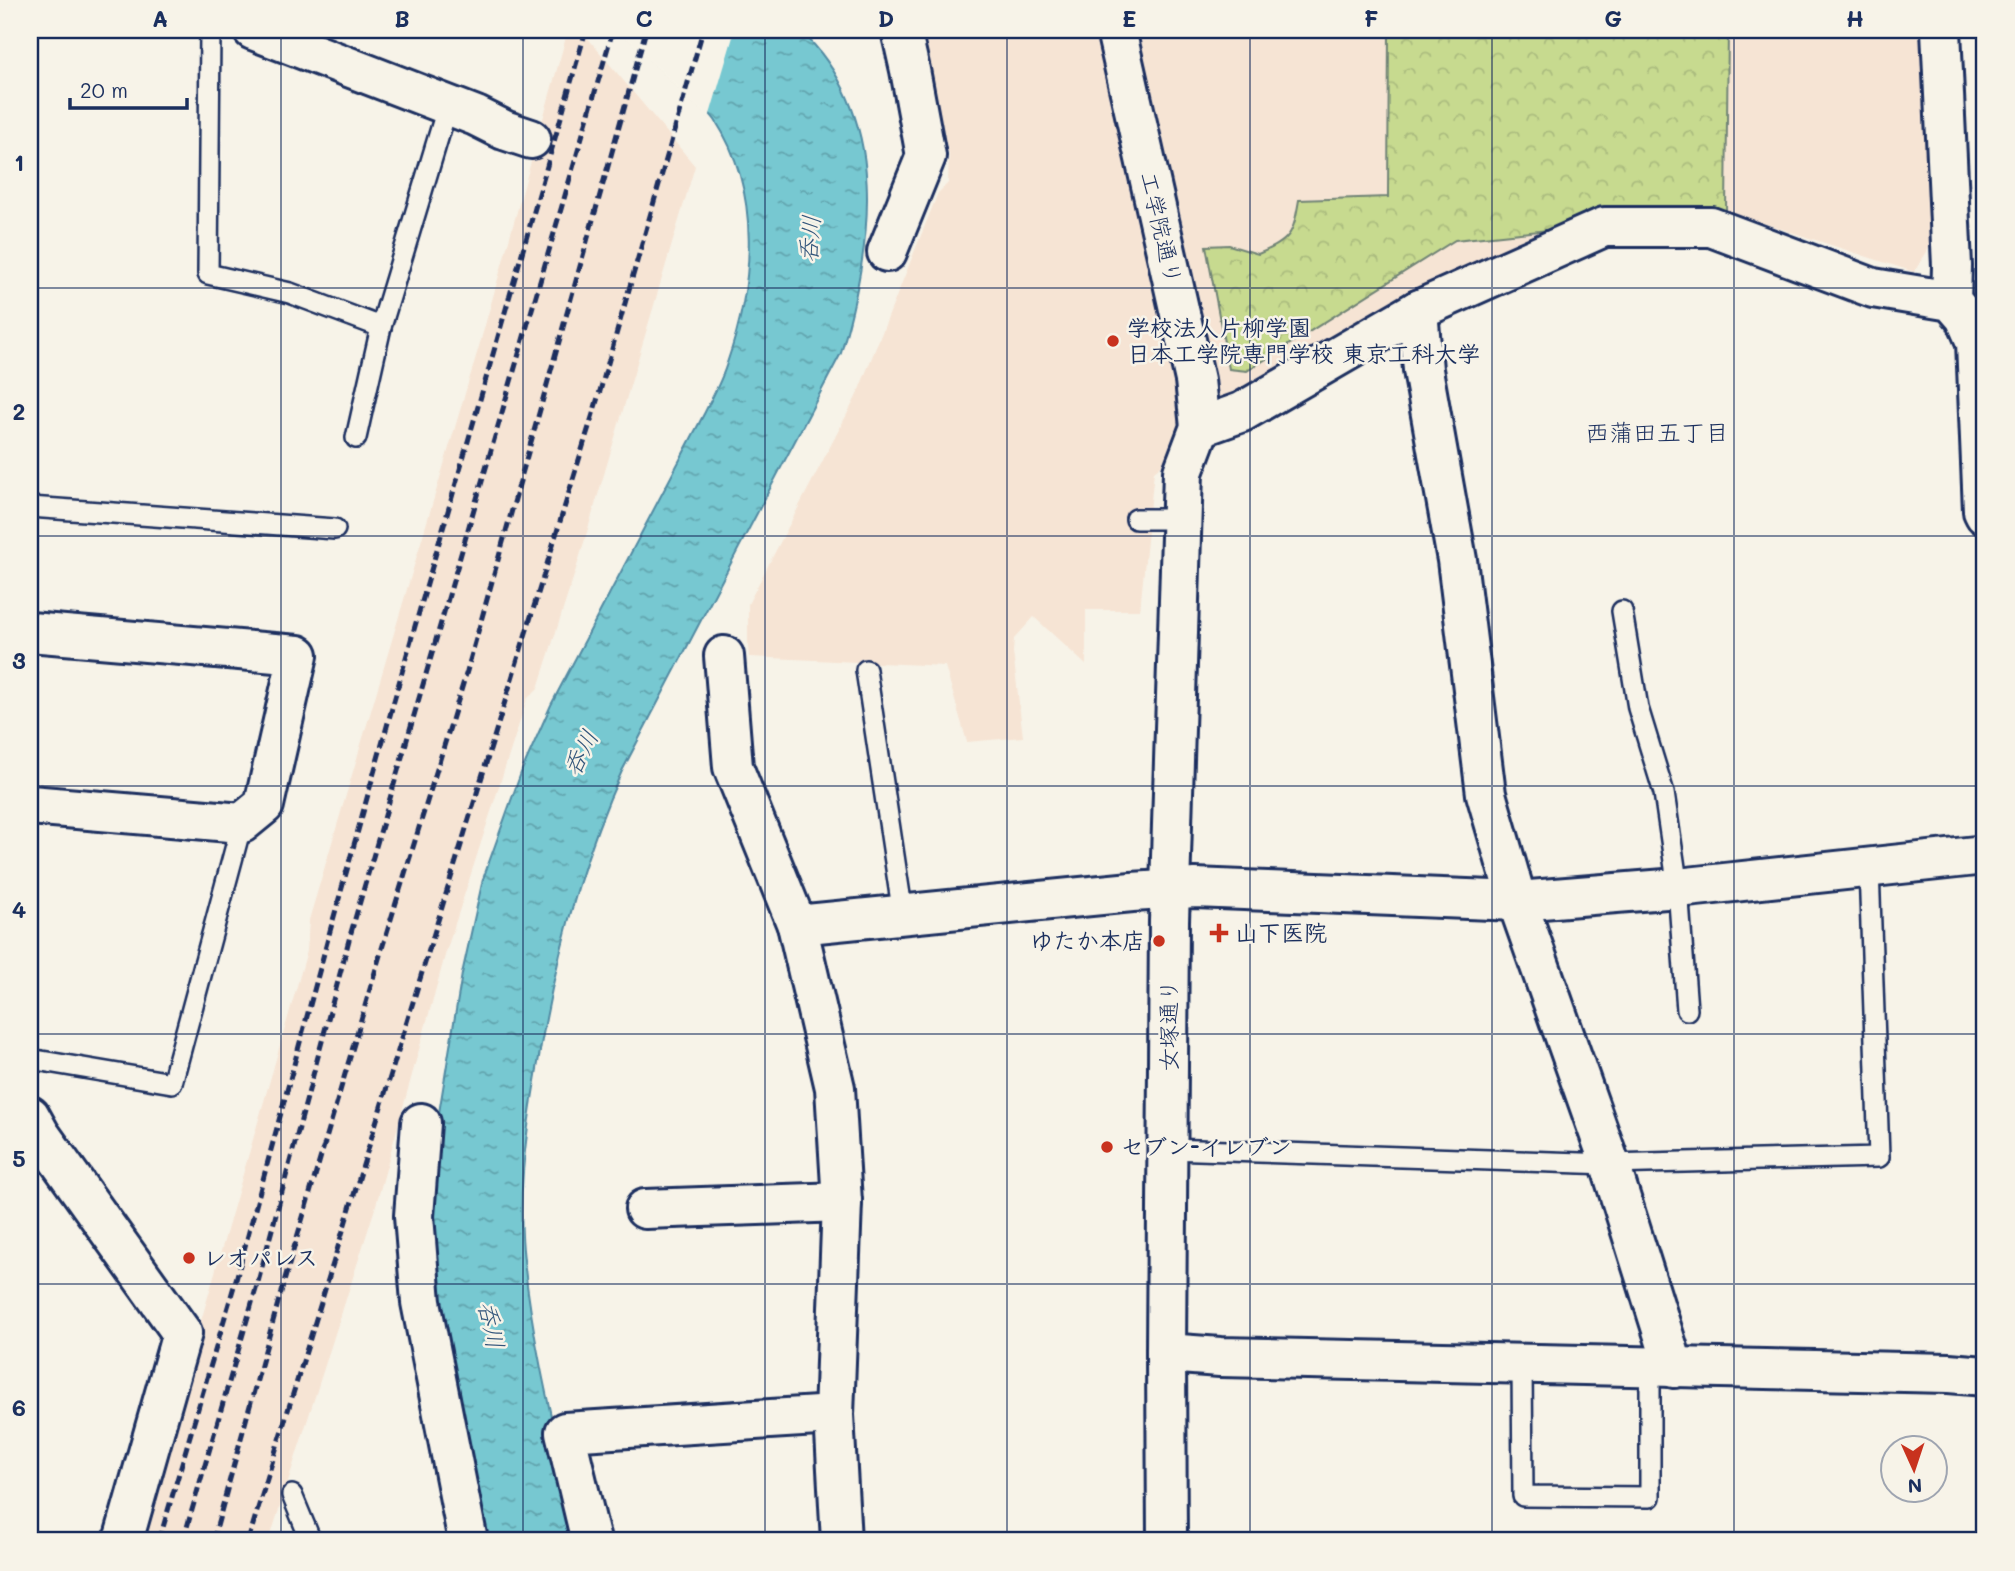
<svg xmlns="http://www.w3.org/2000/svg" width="2015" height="1571" viewBox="0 0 2015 1571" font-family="Mali,'Klee One',sans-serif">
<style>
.built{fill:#f6e4d4}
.forest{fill:url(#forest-crowns);stroke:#718476;stroke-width:2}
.water{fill:url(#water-ripples);stroke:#528ba3;stroke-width:2}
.pier{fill:#f7f3e8}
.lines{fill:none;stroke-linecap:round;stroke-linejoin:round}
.lane-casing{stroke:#1b2f5e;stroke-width:24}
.street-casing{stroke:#1b2f5e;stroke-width:44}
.lane{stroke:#f7f3e8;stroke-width:19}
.street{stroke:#f7f3e8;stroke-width:38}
.rail{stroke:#1b2f5e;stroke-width:5;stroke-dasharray:10 5;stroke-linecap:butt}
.grid{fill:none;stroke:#1b2f5e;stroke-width:2;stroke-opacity:0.55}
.poi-dot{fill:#c8321e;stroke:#f7f3e8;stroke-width:2.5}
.labels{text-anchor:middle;stroke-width:5;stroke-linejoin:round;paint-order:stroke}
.street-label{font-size:23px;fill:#1b2f5e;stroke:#f7f3e8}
.poi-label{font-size:23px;font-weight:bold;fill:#1b2f5e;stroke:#f7f3e8;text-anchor:start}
.water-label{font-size:24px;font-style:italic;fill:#32557b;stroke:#f7f3e8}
.neighbourhood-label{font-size:24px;fill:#1b2f5e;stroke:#f7f3e8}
.neatline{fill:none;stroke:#1b2f5e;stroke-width:2.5}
.grid-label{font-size:23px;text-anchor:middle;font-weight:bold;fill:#1b2f5e}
</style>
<defs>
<pattern id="forest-crowns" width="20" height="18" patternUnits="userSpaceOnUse" patternTransform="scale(1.75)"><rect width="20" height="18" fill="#c7da8f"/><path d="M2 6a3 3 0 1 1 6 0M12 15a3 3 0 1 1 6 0" fill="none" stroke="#aabb7e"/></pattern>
<pattern id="water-ripples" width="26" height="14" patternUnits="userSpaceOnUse" patternTransform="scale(1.75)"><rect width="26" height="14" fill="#77c8d1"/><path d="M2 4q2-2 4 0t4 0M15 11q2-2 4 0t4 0" fill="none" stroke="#61a3ad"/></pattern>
</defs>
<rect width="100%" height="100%" fill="#f7f3e8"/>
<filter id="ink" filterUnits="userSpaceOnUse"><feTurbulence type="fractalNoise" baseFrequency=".0143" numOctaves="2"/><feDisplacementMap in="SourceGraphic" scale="14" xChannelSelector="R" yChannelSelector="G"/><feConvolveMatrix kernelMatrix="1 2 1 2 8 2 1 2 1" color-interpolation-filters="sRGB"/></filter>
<g filter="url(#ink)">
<g class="built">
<path d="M 568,30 L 581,30 L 695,166 L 577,566 L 538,688 L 527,699 L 446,952 L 376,1205 L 269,1541 L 138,1541 L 307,951 L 309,920 L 480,343 Z"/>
<path d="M 920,30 L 1927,30 L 1935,239 L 1914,272 L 1738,215 L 1605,219 L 1207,428 L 1154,471 L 1140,610 L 1086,610 L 1086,665 L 1034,617 L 1014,639 L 1013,652 L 1023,737 L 967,742 L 945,666 L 749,657 L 748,646 L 748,604 L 856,397 L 938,193 L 948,183 L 949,155 Z"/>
</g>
<path class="forest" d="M 1389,30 L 1728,30 L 1726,211 L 1455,240 L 1247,371 L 1229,369 L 1206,246 L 1229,245 L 1258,254 C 1291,240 1293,235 1299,200 L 1388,197 Z"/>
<path class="water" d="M 623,30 L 800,30 C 891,117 873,243 841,353 L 622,771 C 578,866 551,978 535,1081 C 525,1140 517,1200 524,1260 C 534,1355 559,1448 579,1541 L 487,1541 L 438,1313 L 430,1167 L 462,974 L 483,879 L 522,770 L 551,705 L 705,412 C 713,396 722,380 727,363 C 754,285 762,192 715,120 C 707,109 694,99 685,90 C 664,70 644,50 623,30 Z"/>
<path class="pier" d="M 620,30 L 735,30 L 709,118 L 621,32 Z"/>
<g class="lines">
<defs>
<g id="lane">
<path d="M 210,30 L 208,274 L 290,293 L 381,327"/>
<path d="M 356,438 L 381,327 L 448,105"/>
<path d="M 30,507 L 335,529"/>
<path d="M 1136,519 L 1181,519"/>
<path d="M 1622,611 L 1638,708 L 1664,793 L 1678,888 L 1687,1010"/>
<path d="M 866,670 L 903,915"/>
<path d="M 30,1059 L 172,1083 L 242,823"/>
<path d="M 1168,1149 L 1610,1164 L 1879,1157 L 1869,868"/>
<path d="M 1522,1364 L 1523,1496 L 1650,1497 L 1650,1368"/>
<path d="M 292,1495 L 311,1541"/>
</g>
<g id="street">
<path d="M 253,30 L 476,116 L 504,130 L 531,139"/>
<path d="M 1116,30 L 1195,380 L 1200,427 L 1183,472 L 1169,921 L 1166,1353 L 1167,1541"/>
<path d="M 1941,30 L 1952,266 L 1951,301"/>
<path d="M 887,252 L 926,156 L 910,70 L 901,30"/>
<path d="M 1418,310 L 1423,370 L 1457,560 L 1486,794 L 1517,901 L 1610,1164 L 1674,1368"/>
<path d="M 1200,427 L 1242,412 L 1418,310 L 1604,227 L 1711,227 L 1873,288 L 1951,301 L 1965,317 L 1976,342 L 1983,511 L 1985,515"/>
<path d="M 30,632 L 298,655 L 264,805 L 242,823 L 30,805"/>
<path d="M 724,656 L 733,767 L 797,925 L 1132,892 L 1195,888 L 1517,901 L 1678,888 L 1985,855"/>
<path d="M 797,925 L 835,1088 L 842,1202 L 834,1415 L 841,1541"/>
<path d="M 30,1116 L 40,1134 L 182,1333 L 123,1541"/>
<path d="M 421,1123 L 414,1216 L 421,1302 L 468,1541"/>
<path d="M 645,1209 L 842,1202"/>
<path d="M 1166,1353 L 1220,1357 L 1949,1373 L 1985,1376"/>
<path d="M 591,1541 L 565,1432 L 834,1415"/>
</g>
</defs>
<use href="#lane" class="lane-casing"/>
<use href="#street" class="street-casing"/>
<use href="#lane" class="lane"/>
<use href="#street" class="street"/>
<g class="rail">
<path d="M 159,1541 L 237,1276 L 330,931 L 409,647 L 586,30"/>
<path d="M 183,1541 L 258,1282 L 350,936 L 613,30"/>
<path d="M 213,1541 L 281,1292 L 380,955 L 467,671 L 646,30"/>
<path d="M 248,1541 L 600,391 L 703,30"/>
</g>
</g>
</g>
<path class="grid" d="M 281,30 L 281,1541M 523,30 L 523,1541M 765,30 L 765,1541M 1007,30 L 1007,1541M 1250,30 L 1250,1541M 1492,30 L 1492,1541M 1734,30 L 1734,1541M 30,288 L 1985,288M 30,536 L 1985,536M 30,786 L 1985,786M 30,1034 L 1985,1034M 30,1284 L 1985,1284"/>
<g class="poi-dot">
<circle cx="1113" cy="341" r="7"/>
<path d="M1215.5 922.5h7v7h7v7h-7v7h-7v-7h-7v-7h7z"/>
<circle cx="1159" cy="941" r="7"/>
<circle cx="1107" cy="1147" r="7"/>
<circle cx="189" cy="1258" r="7"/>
</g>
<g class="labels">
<g class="street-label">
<text transform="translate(1161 228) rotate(77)" y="8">工学院通り</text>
<text transform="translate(1169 1025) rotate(-90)" y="8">女塚通り</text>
</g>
<g class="poi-label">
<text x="1127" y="336">学校法人片柳学園<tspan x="1127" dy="26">日本工学院専門学校 東京工科大学</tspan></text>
<text x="1235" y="941">山下医院</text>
<text x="1145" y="949" text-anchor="end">ゆたか本店</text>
<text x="1121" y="1155">セブン-イレブン</text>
<text x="203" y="1266">レオパレス</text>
</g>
<g class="water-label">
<text transform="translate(810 239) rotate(-85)" y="8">呑川</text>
<text transform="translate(581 753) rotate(-63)" y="8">呑川</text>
<text transform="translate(491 1325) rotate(79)" y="8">呑川</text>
</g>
<g class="neighbourhood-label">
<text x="1657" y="441">西蒲田五丁目</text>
</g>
</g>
<rect width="2015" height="1571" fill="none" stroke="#f7f3e8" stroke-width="77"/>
<g transform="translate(1914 1469) rotate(177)"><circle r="33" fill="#f7f3e8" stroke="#9fa5b1" stroke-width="2"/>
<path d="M0-5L12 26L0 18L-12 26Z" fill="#c8321e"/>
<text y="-10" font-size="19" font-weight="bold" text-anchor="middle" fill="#1b2f5e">N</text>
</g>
<path d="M70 98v10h117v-10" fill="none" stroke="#1b2f5e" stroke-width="3.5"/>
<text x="80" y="98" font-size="21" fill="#1b2f5e" stroke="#f7f3e8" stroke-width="5" paint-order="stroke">20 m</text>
<rect x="38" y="38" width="1938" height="1494" class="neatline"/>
<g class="grid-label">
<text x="160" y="27">A</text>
<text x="402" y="27">B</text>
<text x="644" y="27">C</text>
<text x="886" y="27">D</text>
<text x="1129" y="27">E</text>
<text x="1371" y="27">F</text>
<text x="1613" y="27">G</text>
<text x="1855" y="27">H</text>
<text x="19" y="171">1</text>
<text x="19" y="420">2</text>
<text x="19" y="669">3</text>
<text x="19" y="918">4</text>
<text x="19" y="1167">5</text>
<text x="19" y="1416">6</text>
</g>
</svg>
